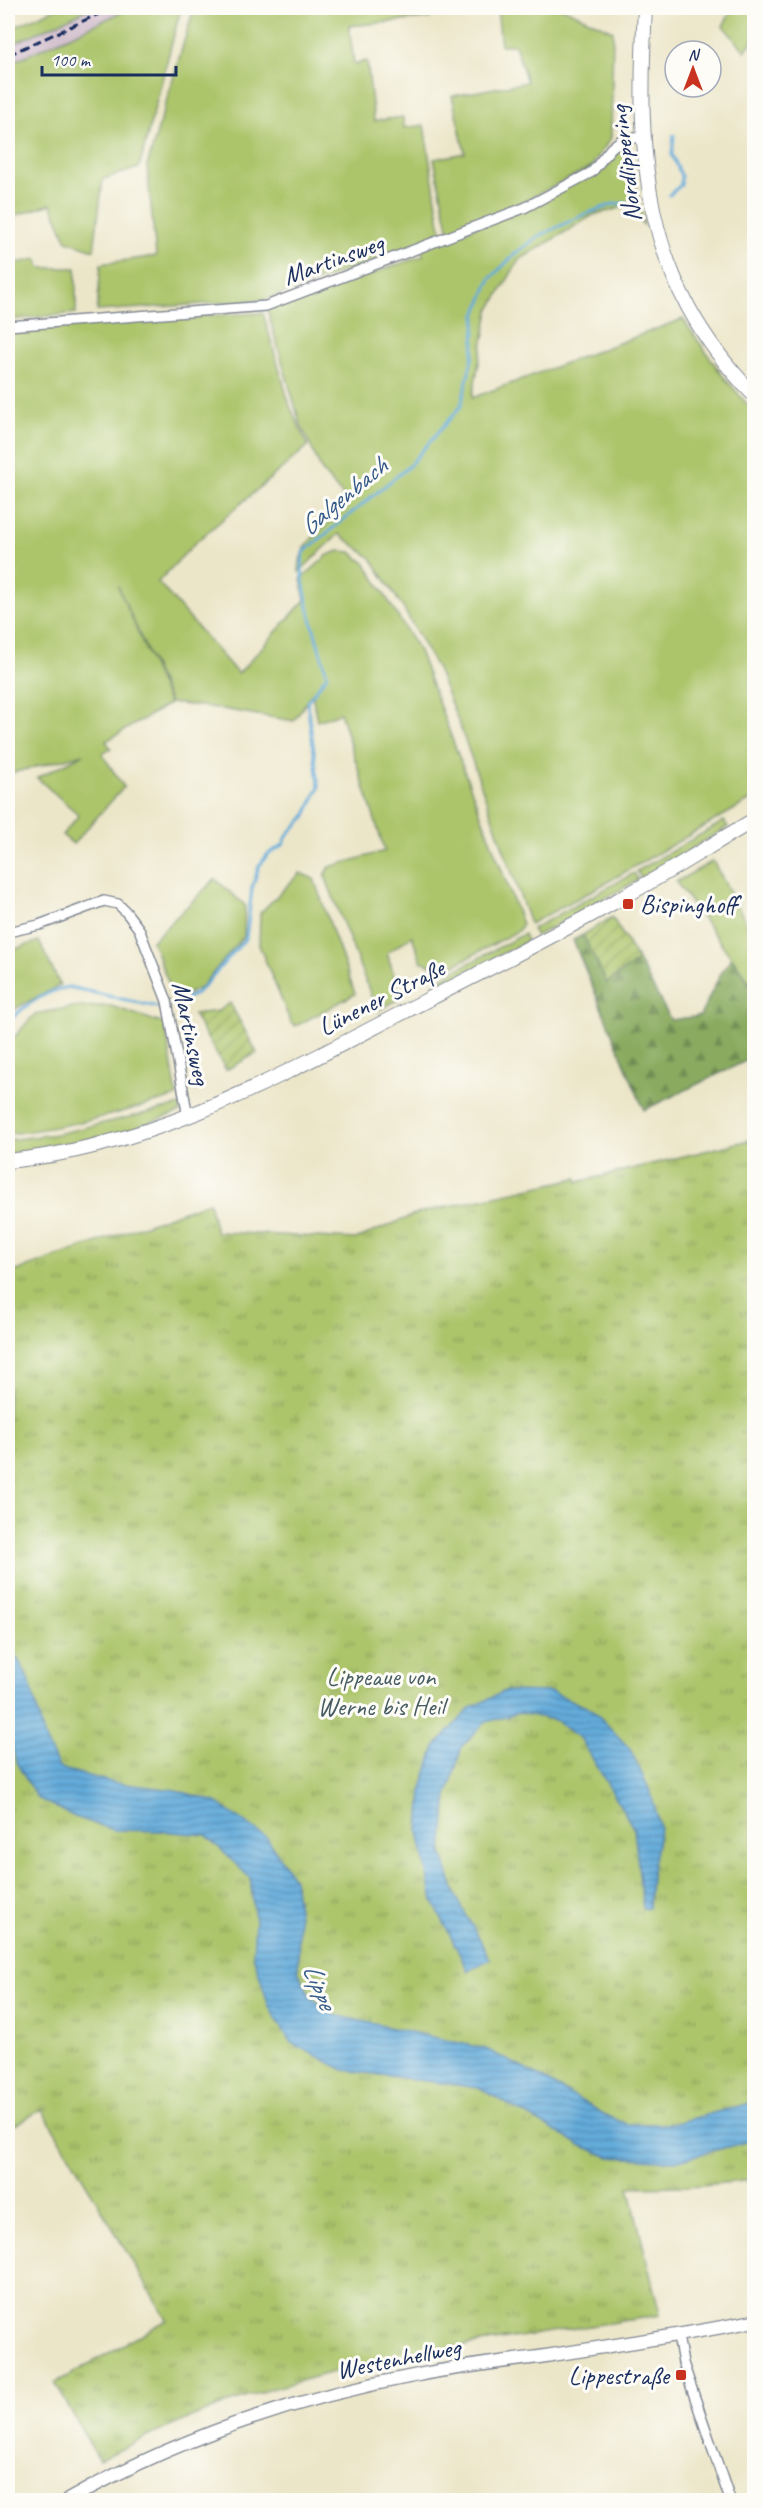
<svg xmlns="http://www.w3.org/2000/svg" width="762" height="2508" viewBox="0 0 762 2508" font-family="Caveat,sans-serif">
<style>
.railway{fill:#d1bdcc}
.grass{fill:#acc56b;stroke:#647a64;stroke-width:1.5}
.forest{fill:url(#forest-firs);stroke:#526c5e;stroke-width:1.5}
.park{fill:url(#park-tufts);stroke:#647a64;stroke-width:1.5}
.garden{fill:url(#garden-furrows);stroke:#647a64;stroke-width:1.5}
.water{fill:url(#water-rules);stroke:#3f6d9c;stroke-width:1.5}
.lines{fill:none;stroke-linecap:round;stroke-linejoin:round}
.stream{stroke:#63abda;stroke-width:3}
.street-casing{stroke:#848a94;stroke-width:12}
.secondary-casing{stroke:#848a94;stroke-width:15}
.primary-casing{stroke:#848a94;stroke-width:16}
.street{stroke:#fff;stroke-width:9}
.secondary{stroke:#fff;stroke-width:12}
.primary{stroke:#fff;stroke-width:14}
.rail{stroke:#1b2f5e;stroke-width:3;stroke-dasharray:9 4.5;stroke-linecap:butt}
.poi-dot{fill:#c8321e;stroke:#fdfcf7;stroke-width:2}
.labels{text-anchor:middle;stroke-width:6;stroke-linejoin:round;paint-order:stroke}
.street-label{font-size:26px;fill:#1b2f5e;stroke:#fdfcf7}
.poi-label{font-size:26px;fill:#1b2f5e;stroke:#fdfcf7;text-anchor:start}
.park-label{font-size:26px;fill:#465c62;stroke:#fdfcf7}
.water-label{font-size:27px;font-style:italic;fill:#345a89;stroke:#fdfcf7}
</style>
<defs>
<pattern id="forest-firs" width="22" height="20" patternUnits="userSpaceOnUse" patternTransform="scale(1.5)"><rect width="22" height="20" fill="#89aa5f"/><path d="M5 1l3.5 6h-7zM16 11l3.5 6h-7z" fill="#6f8b52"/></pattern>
<pattern id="park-tufts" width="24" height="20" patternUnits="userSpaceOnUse" patternTransform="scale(1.5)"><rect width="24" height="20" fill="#acc56b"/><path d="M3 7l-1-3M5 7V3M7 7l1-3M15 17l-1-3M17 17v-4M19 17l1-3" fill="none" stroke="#8ba05b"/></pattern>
<pattern id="garden-furrows" width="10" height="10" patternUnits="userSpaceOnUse" patternTransform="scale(1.5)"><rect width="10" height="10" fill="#acc56b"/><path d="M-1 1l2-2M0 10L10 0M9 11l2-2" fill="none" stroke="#8ba05b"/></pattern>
<pattern id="water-rules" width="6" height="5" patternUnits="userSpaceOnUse" patternTransform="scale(1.5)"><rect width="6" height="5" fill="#63abda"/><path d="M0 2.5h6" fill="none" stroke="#518cb4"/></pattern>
</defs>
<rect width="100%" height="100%" fill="#fdfcf7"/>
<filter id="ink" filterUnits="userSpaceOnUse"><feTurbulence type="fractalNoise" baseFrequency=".0167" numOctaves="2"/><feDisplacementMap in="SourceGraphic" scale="12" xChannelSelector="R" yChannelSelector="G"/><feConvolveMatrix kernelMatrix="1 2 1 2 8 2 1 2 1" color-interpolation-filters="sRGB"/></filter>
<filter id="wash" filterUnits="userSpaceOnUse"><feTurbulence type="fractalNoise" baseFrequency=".008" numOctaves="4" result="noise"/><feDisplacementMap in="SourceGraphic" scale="24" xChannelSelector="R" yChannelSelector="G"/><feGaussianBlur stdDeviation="1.35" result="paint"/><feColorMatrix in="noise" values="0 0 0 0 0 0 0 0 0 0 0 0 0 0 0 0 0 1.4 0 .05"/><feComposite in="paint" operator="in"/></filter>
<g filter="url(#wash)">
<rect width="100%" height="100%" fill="#ece6c9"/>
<path class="railway" d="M 91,8 L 131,8 L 8,64 L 8,46 Z"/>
<g class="grass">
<path d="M 57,8 L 91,8 L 8,46 L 8,30 Z"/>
<path d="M 131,8 L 181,8 L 139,168 L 103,179 L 94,250 L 67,241 L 51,204 L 8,218 L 8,64 Z"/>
<path d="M 194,8 L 426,8 L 430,18 L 349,26 L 354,64 L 367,61 L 374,121 L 403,117 L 404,128 L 424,125 L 442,236 L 265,300 L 97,311 L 101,264 L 156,256 L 147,166 Z"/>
<path d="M 497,8 L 563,8 L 613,31 L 611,138 L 591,167 L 523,202 L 449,233 L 434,159 L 465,153 L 452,96 L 527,82 L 515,45 L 501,45 Z"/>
<path d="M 733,8 L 754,8 L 754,39 L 745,51 L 723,26 Z"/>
<path d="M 622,144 L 631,158 L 644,225 L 624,207 L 593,215 L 519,260 L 489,311 L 472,398 L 683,319 L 723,376 L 754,412 L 754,798 L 597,888 L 530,924 L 460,726 L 437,669 L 402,606 L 371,558 L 339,534 L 299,572 C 299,541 319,535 336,514 C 340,509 341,501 343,496 L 322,471 L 300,423 L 266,306 L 315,288 L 318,292 L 423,256 L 422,248 L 526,207 L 602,162 Z"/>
<path d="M 36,259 L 41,268 L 76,268 L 76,313 L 8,320 L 8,265 Z"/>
<path d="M 263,313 L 290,406 L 308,446 L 194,544 L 158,582 L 238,674 L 305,600 L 301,579 L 328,555 L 339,551 L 351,552 L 366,564 L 419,651 L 522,924 L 518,931 L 436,975 L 431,965 L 421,961 L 412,936 L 387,953 L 401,998 L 377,1011 L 325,876 L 329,867 L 385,851 L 340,713 L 317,721 L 312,693 L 294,721 L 210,707 L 170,703 L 118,586 L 169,704 L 106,741 L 111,749 L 102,754 L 124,787 L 73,844 L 62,835 L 79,815 L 37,778 L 84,754 L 8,774 L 8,332 L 189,316 Z"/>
<path d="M 724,821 L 728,827 L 641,878 L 637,871 Z"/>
<path d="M 713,861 L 752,933 L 754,942 L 754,980 L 750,983 L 676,882 Z"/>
<path d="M 300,873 L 314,879 L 355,994 L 296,1026 L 291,1023 L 259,945 L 260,913 Z"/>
<path d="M 634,873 L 638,880 L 536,936 L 532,929 Z"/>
<path d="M 215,879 L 245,905 L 244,936 L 200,988 L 175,1000 L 152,941 Z"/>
<path d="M 524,934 L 527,941 L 436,988 L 432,987 L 437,980 Z"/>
<path d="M 39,941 L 60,985 L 16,1008 L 8,1017 L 8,984 L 12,980 C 7,968 6,961 12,950 Z"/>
<path d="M 111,1006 L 165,1024 L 177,1096 C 118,1114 69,1127 8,1134 L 8,1044 L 35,1014 L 73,1007 Z"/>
<path d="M 181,1105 L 180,1112 L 117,1134 L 8,1154 L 8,1140 L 57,1134 Z"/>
</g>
<path class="forest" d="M 583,935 L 607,983 L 638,960 L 671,1020 L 700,1016 L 722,971 L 732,958 L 749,982 L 754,980 L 754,1057 L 644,1110 L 573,940 Z"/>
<path class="park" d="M 754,1139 L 754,2180 L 690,2186 L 629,2187 L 660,2315 C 520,2338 376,2353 241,2399 C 192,2416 145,2437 99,2460 L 55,2383 L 167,2320 L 42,2109 L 8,2129 L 8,1274 L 209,1202 L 216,1232 L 356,1239 L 419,1213 L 577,1178 L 578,1182 Z"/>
<g class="garden">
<path d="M 612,917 L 638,960 L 607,983 L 583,935 Z"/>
<path d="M 230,1003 L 257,1053 L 226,1070 L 193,1014 L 218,1011 Z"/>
</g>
<g class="water">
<path d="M 8,1647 C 34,1676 33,1702 45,1738 C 48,1748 55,1758 59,1768 L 115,1783 L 176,1790 L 216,1802 L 267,1838 L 294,1879 L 299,1917 L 298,1971 L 311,1997 L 334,2015 L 486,2049 L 542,2078 L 607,2116 L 627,2124 L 672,2124 L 754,2102 L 754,2140 L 675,2161 L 610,2157 L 580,2145 L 479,2088 L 344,2070 L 291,2043 L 269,2007 L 253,1955 L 255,1919 L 250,1878 L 206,1835 L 162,1831 L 114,1830 L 75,1817 L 37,1798 L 16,1762 L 8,1728 Z"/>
<path d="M 505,1691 L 552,1692 L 593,1710 L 630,1749 L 651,1793 L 660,1827 L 651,1876 L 649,1908 L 643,1909 L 634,1829 L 581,1739 L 555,1720 L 519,1713 L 486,1722 L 462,1746 L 447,1796 L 442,1853 L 456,1896 L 490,1959 L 468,1971 L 433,1901 L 419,1832 L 422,1788 L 435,1747 L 470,1708 Z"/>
</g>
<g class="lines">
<g class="stream">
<path d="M 669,195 L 681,185 L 681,175 L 672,155 L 674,135"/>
<path d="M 171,1004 L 196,994 L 202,988 L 246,938 L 252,888 L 259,866 L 268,854 L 283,845 L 288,834 L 305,817 L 319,787 L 307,702 L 327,675 C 321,651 293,571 305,551 L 408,467 L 461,406 L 473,355 L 476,315 L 490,279 L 516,253 L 539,236 L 585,214 L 614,204 L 627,203"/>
<path d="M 8,1022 C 24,1006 46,991 69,987 L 162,1008 L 165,1007"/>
</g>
</g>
</g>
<g filter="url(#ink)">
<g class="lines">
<defs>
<g id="street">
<path d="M 8,326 L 266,306 L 524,208 L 592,172 L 611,148 L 621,140 L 642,137"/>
<path d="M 8,932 L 39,925 L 104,901 L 118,904 L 126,912 L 139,929 L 167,1001 L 188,1117"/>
<path d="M 678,2336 L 683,2363 L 730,2500"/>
</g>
<path id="secondary" d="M 68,2500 C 176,2439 295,2398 418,2375 C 458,2367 499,2362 539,2357 C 611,2346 683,2335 754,2321"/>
<g id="primary">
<path d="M 645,8 C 637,159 641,279 754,395"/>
<path d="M 8,1161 C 150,1147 267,1083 392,1018 C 470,978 549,939 625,896 C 669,872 711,845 754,820"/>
</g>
</defs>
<use href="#street" class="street-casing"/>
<use href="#secondary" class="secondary-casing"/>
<use href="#primary" class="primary-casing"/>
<use href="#street" class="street"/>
<use href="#secondary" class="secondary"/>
<use href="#primary" class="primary"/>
<path class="rail" d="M 8,55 L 112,8"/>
</g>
</g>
<g class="poi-dot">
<rect x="622" y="898" width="12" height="12" rx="3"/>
<rect x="675" y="2369" width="12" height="12" rx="3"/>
</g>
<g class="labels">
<g class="street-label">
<text transform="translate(625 164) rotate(-97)" y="9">Nordlippering</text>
<text transform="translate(333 259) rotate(-20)" y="9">Martinsweg</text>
<text transform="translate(381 997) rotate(-27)" y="9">Lünener Straße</text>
<text transform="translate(192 1033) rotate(78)" y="9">Martinsweg</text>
<text transform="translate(398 2358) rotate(-11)" y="9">Westenhellweg</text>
</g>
<g class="poi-label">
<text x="640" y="913">Bispinghoff</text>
<text x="669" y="2384" text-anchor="end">Lippestraße</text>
</g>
<g class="park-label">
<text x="381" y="1685">Lippeaue von<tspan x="381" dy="30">Werne bis Heil</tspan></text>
</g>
<g class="water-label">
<text transform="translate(343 496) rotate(-40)" y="9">Galgenbach</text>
<text transform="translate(320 1986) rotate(67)" y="9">Lippe</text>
</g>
</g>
<rect width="762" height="2508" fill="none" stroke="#fdfcf7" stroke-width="30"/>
<g transform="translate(693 69)"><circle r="28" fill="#fdfcf7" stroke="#a3aaba" stroke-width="1.5"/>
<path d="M0-4.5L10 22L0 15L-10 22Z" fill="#c8321e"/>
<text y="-9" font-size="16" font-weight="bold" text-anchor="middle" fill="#1b2f5e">N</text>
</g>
<path d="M42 66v9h134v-9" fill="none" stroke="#1b2f5e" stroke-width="3"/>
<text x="51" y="66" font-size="18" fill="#1b2f5e" stroke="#fdfcf7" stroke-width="4.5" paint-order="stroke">100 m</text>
</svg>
